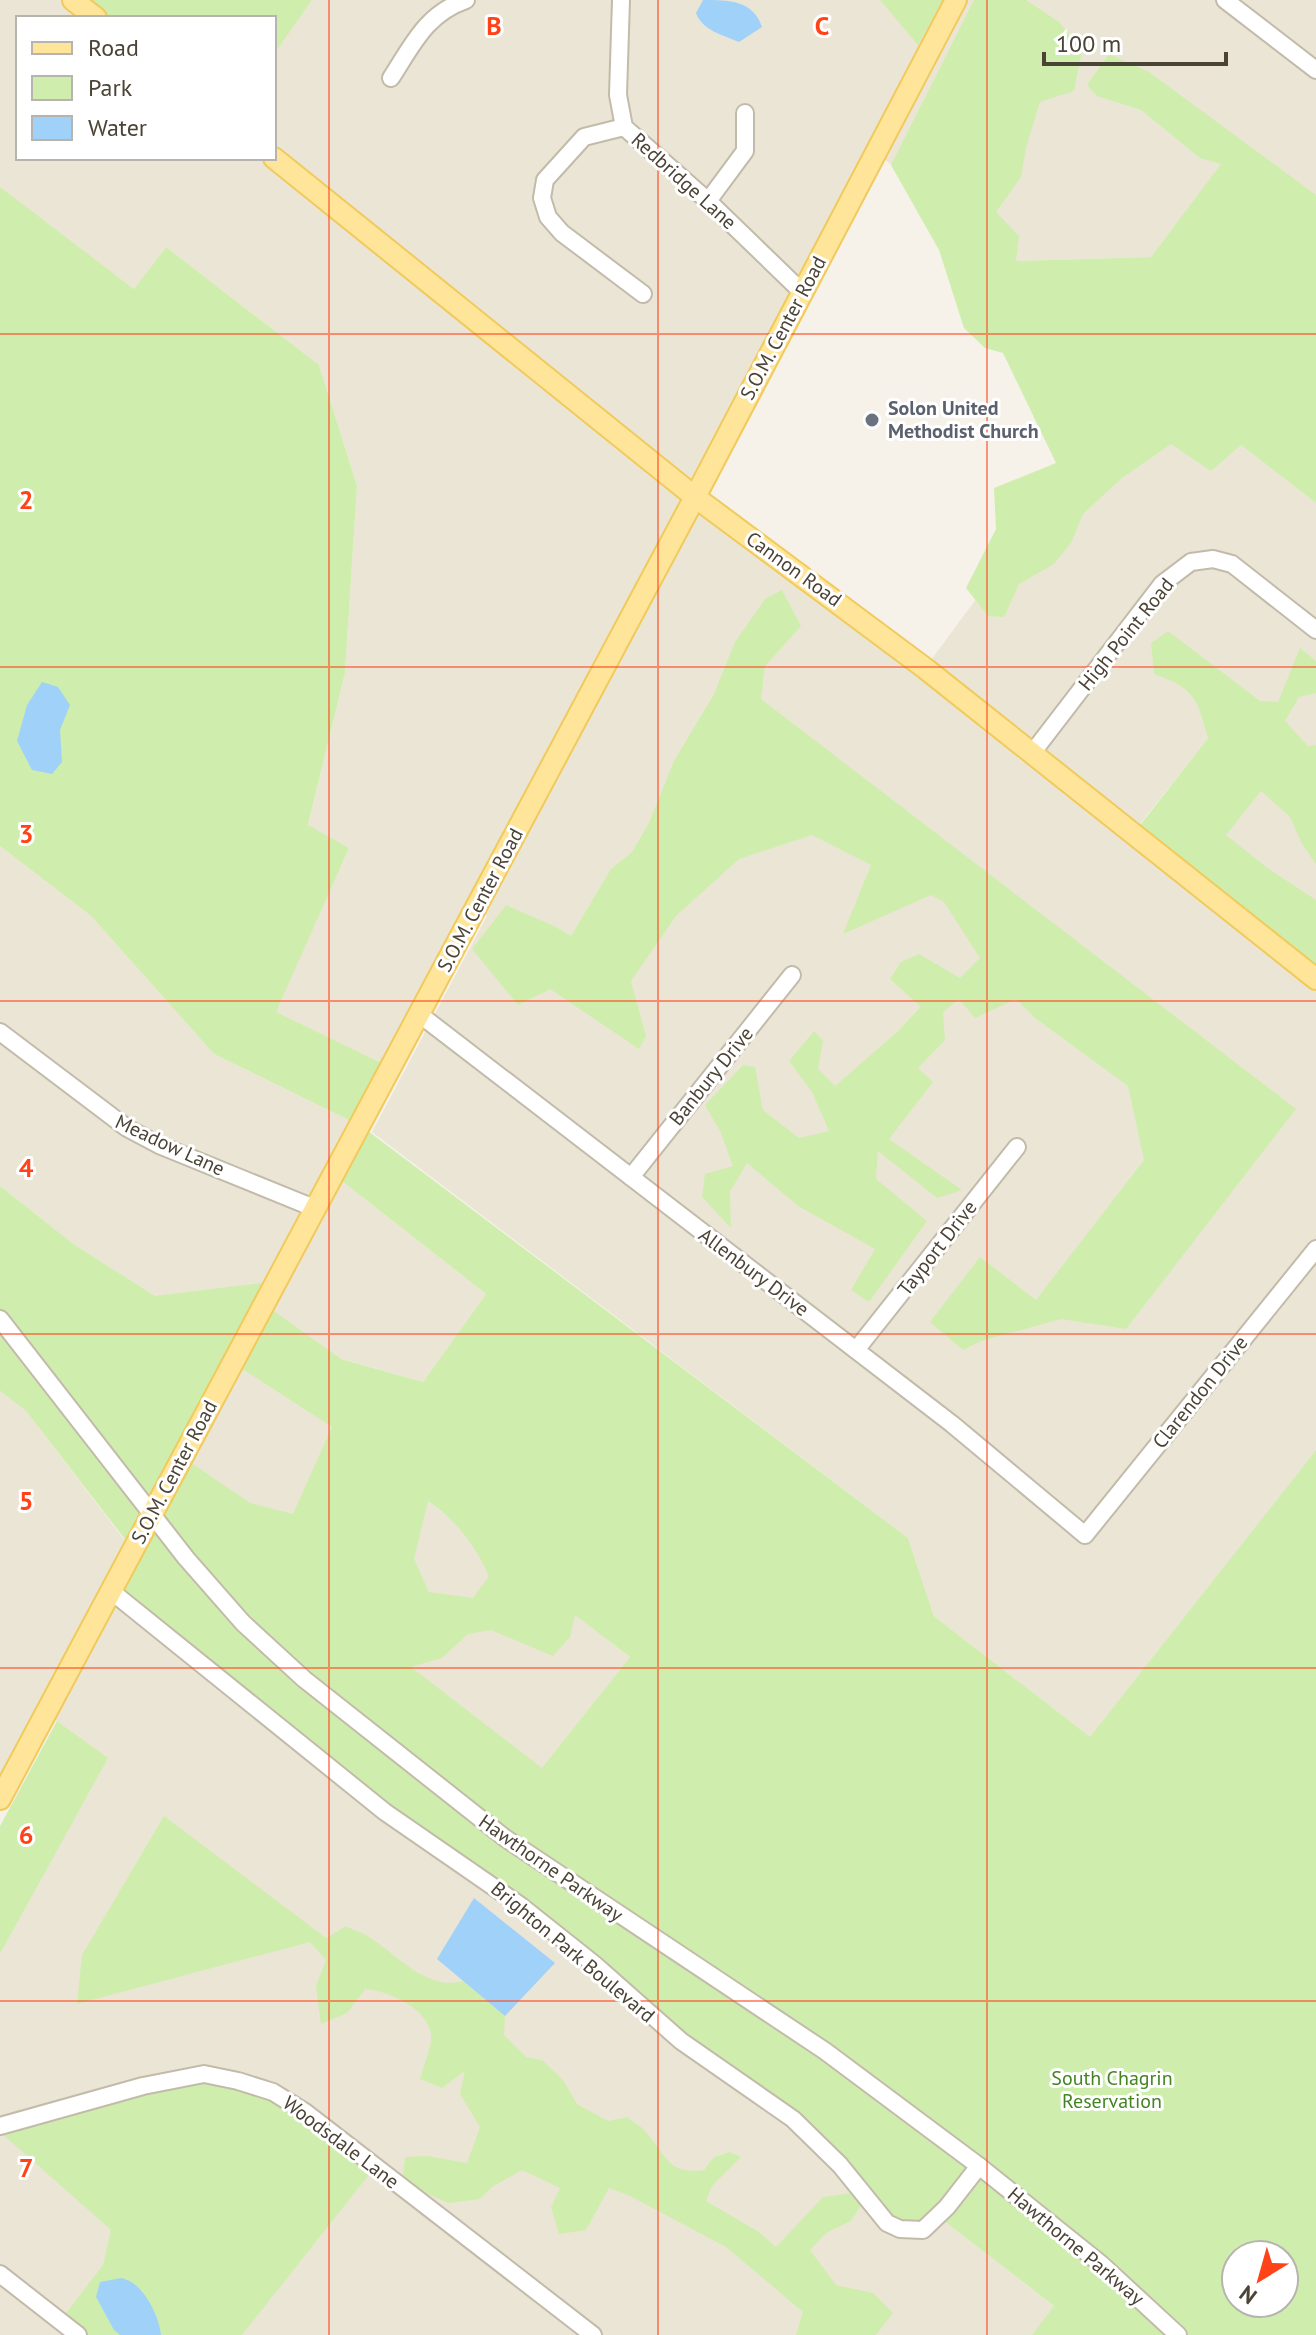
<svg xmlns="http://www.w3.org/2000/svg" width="1316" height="2335" viewBox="0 0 1316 2335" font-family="'PT Sans',sans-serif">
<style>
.residential{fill:#ebe5d6}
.green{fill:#cfeead;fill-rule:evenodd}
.water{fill:#9fd1f9}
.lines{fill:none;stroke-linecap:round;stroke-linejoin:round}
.minor-casing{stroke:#c3bbaa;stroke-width:20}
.major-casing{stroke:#f1ca5b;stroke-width:24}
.minor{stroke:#fff;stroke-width:16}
.major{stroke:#ffe599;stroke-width:20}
.grid{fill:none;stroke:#ff4217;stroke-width:2;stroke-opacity:0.55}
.worship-dot{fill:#6b7280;stroke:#fff;stroke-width:3}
.labels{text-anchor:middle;stroke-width:6;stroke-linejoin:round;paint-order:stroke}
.street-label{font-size:20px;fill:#4b4336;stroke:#fff}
.worship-label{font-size:20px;font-weight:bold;fill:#5b616d;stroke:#fff;text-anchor:start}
.park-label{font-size:20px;fill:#438421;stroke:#fff}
.grid-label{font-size:26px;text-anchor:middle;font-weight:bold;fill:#ff4217;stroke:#fff;stroke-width:6;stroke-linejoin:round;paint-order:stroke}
</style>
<rect width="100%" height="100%" fill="#f6f2e9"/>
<g class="residential">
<path d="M 0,0 L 73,0 L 96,18 L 18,18 L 18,158 L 274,158 L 1191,878 L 1266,784 L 1208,738 L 1137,828 L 928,664 L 1145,371 L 1316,503 L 1316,1450 L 1091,1738 L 934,1616 L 908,1538 L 372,1132 L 487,916 L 476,908 L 390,1067 L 275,1012 L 349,848 L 308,826 L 345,673 L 357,486 L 319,365 L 166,247 L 134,289 L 0,188 Z"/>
<path d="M 312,0 L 1316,0 L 1316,237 L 1222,164 L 1151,257 L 1016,261 L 875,152 L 887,113 L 689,482 L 274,154 L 274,52 Z"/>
<path d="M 0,846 L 91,916 L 214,1054 L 359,1125 L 333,1174 L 486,1294 L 423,1382 L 342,1359 L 318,1416 L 630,1657 L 542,1769 L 169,1480 L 274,1281 L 156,1297 L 75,1245 L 0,1186 Z"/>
<path d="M 0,1391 L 26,1411 L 132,1550 L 939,2217 L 1091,2335 L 0,2335 L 0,1954 L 107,1758 L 46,1713 L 0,1799 Z"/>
</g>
<g class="green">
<path d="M 73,0 L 312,0 L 274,54 L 274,18 L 96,18 Z"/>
<path d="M 880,0 L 943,0 L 918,45 Z"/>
<path d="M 974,0 L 1026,0 L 1059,22 L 1082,51 L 1074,91 L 1040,102 L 1026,148 L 1021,177 L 996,212 L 1019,236 L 1016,261 L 1151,257 L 1221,164 L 1200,158 L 1141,110 L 1097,96 L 1087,85 L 1109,54 L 1149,72 L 1316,195 L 1316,503 L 1241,445 L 1211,471 L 1171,444 L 1122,478 L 1083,514 L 1071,543 L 1054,564 L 1019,584 L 1004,617 L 988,616 L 966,588 L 996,529 L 994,488 L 1056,463 L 1003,353 L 985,348 L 964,328 L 939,250 L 891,165 Z"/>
<path d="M 0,187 L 134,289 L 166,247 L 319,365 L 357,486 L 345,673 L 308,825 L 349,848 L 276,1012 L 390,1067 L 360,1125 L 908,1538 L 934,1616 L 1090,1737 L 1316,1450 L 1316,2335 L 1032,2335 L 1054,2306 L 939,2217 L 900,2229 L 840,2165 L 482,1876 L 111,1591 L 127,1542 L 26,1411 L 0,1391 L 0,1186 L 75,1245 L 155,1296 L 276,1281 L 264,1304 L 341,1359 L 423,1382 L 486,1294 L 333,1174 L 359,1125 L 214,1054 L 91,916 L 0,846 ZM 233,1363 L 332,1427 L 293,1514 L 250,1503 L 193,1464 L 178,1486 L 170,1481 ZM 428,1501 C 456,1520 475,1545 489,1576 L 473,1598 L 429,1592 L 414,1559 ZM 575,1615 L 630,1657 L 542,1768 L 411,1667 L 442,1658 L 468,1634 L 491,1630 L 553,1656 L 570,1637 ZM 1236,2255 L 1284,2255 L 1284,2303 L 1236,2303 Z"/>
<path d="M 782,590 L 801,626 L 765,666 L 761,699 L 1296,1109 L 1126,1329 L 1061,1319 L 981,1341 L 963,1350 L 930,1322 L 980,1257 L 1036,1300 L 1144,1160 L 1128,1086 L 1035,1018 L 1016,999 L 975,1018 L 959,999 L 943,1012 L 945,1040 L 918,1068 L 933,1082 L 889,1139 L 962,1190 L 937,1198 L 878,1151 L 876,1179 L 927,1221 L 869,1302 L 851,1290 L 875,1249 L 798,1206 L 747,1163 L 730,1192 L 731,1228 L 702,1197 L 705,1174 L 733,1166 L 720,1131 L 705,1105 L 743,1065 L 755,1067 L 763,1110 L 799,1138 L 829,1131 L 812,1092 L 789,1061 L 814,1031 L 823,1041 L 818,1069 L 835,1086 L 896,1033 L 921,1007 L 890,979 L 901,962 L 919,954 L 960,978 L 980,958 L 944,902 L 931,895 L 843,934 L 871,865 L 812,835 L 739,859 L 676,916 L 631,981 L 646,1036 L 639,1049 L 550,989 L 518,1005 L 472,949 L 506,905 L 554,926 L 571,936 L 611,869 L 632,852 L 649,823 L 674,761 L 714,694 L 735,642 L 765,599 Z"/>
<path d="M 1168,631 L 1260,701 L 1278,702 L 1300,648 L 1316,661 L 1316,693 L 1299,697 L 1285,721 L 1308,746 L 1316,745 L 1316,864 L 1302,844 L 1290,817 L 1261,791 L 1226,835 L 1269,869 L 1316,900 L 1316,970 L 1134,833 L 1208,738 C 1197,699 1195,688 1154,674 L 1151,643 Z"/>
<path d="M 57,1721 L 108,1758 L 0,1954 L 0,1826 Z"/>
<path d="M 164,1816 L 326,1938 L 346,1926 C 353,1930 362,1932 369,1937 C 398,1955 426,1991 463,1981 L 505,2016 L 504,2035 L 526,2057 L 542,2060 L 563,2080 L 577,2104 L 608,2121 L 627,2117 C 632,2121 639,2125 643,2129 C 665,2150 665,2176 704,2170 L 714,2157 L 730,2152 L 741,2157 L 712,2186 L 706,2201 L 759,2232 L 776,2247 L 823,2197 L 853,2193 L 862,2204 L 851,2221 L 826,2233 L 810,2250 L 836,2285 L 873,2293 L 893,2313 L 876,2335 L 796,2335 L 803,2312 L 726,2247 L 630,2196 L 609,2188 L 586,2230 L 559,2234 L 551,2207 L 560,2188 L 522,2170 L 492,2187 L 480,2199 L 448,2203 L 420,2190 L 403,2176 L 405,2157 L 427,2156 L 467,2163 L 480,2127 L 460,2094 L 465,2071 L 442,2088 L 420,2079 C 423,2067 429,2053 431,2041 C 434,2010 389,1991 365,1989 L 347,2013 L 321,2024 L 316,1986 L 326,1960 L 310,1942 L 77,2004 L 82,1955 Z"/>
<path d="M 204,2074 L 273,2092 L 375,2167 L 242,2335 L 78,2335 L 60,2321 L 103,2265 L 111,2230 L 0,2132 Z"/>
</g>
<g class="water">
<path d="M 703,0 C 729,0 753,0 762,27 L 739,42 C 723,35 703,31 696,13 Z"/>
<path d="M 42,682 L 58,687 L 70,705 L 60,730 L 62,762 L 52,774 L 32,770 L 17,741 L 27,705 Z"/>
<path d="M 474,1898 L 555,1963 L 505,2016 L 437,1959 Z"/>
<path d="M 121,2278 C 142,2281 159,2315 161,2335 L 120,2335 L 114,2330 L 96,2297 L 100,2282 Z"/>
</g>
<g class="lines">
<defs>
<g id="minor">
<path d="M 621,0 L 618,95 L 624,127 L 708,201 L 801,291"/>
<path d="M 1225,0 L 1316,70"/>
<path d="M 391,78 C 413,44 426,14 466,0"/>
<path d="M 624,127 L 584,137 L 545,180 L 542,198 L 548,217 L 562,233 L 643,294"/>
<path d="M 708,201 L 745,151 L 745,113"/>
<path d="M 1033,752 L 1162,584 L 1191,562 L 1213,559 L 1232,564 L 1316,630"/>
<path d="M 419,1014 L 952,1424 L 1085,1535 L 1316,1249"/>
<path d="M 0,1032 L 127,1128 L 159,1145 L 314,1208"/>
<path d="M 631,1177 L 792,975"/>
<path d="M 0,1319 L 186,1558 L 243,1623 L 304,1679 L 505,1838 L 825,2051 L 979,2166 L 1101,2264 L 1178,2335"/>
<path d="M 856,1350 L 1017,1147"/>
<path d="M 111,1591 L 385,1812 L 521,1906 L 594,1964 L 681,2041 L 793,2119 L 840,2165 L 887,2223 L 900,2229 L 923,2230 L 947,2207 L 979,2166"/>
<path d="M 0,2126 L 143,2086 L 204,2074 L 238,2081 L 273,2092 L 305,2112 L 593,2335"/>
<path d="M 0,2274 L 78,2335"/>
</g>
<g id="major">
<path d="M 73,0 L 96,18"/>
<path d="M 274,158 L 695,497 L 926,669 L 1316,979"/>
<path d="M 0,1799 L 695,497 L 956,0"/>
</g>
</defs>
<use href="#minor" class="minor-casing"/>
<use href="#major" class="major-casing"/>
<use href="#minor" class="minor"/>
<use href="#major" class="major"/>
</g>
<path class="grid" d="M 329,0 L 329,2335M 658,0 L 658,2335M 987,0 L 987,2335M 0,334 L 1316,334M 0,667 L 1316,667M 0,1001 L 1316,1001M 0,1334 L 1316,1334M 0,1668 L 1316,1668M 0,2001 L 1316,2001"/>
<circle class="worship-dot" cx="872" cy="420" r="8"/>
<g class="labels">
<g class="street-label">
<text transform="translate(684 181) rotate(42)" y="7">Redbridge Lane</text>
<text transform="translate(783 328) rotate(-62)" y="7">S.O.M. Center Road</text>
<text transform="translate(794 569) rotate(36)" y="7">Cannon Road</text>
<text transform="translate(1126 634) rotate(-51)" y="7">High Point Road</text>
<text transform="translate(480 900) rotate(-62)" y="7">S.O.M. Center Road</text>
<text transform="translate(711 1076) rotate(-51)" y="7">Banbury Drive</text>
<text transform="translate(170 1145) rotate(25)" y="7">Meadow Lane</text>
<text transform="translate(937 1248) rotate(-52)" y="7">Tayport Drive</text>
<text transform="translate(754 1272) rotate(37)" y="7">Allenbury Drive</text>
<text transform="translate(1200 1392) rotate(-51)" y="7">Clarendon Drive</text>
<text transform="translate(174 1472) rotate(-62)" y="7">S.O.M. Center Road</text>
<text transform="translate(551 1868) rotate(35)" y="7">Hawthorne Parkway</text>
<text transform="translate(573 1952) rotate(40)" y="7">Brighton Park Boulevard</text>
<text transform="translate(341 2142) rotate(37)" y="7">Woodsdale Lane</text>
<text transform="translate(1076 2246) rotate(40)" y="7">Hawthorne Parkway</text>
</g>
<g class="worship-label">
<text x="888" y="415">Solon United<tspan x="888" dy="23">Methodist Church</tspan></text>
</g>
<g class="park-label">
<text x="1112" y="2085">South Chagrin<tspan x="1112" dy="23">Reservation</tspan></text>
</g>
</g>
<g class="grid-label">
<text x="494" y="35">B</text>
<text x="822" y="35">C</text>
<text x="26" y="509">2</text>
<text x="26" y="843">3</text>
<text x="26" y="1177">4</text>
<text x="26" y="1510">5</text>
<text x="26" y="1844">6</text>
<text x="26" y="2177">7</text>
</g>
<rect x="16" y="16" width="260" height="144" fill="#ffffff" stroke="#b7b4af" stroke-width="2"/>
<rect x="32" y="42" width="40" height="12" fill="#ffe599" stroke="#b7b4af" stroke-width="2"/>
<text x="88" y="56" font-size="24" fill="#4b4336">Road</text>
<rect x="32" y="76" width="40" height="24" fill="#cfeead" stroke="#b7b4af" stroke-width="2"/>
<text x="88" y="96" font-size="24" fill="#4b4336">Park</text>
<rect x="32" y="116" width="40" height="24" fill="#9fd1f9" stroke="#b7b4af" stroke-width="2"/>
<text x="88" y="136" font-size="24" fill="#4b4336">Water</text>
<g transform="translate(1260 2279) rotate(217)"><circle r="38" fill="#ffffff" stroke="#b7b4af" stroke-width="2"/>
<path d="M0-6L14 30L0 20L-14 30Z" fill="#ff4217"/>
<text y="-12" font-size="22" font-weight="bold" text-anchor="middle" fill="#4b4336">N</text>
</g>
<path d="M1044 52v12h182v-12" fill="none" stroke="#4b4336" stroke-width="4"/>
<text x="1056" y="52" font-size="24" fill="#4b4336" stroke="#ffffff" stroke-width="6" paint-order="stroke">100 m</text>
</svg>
